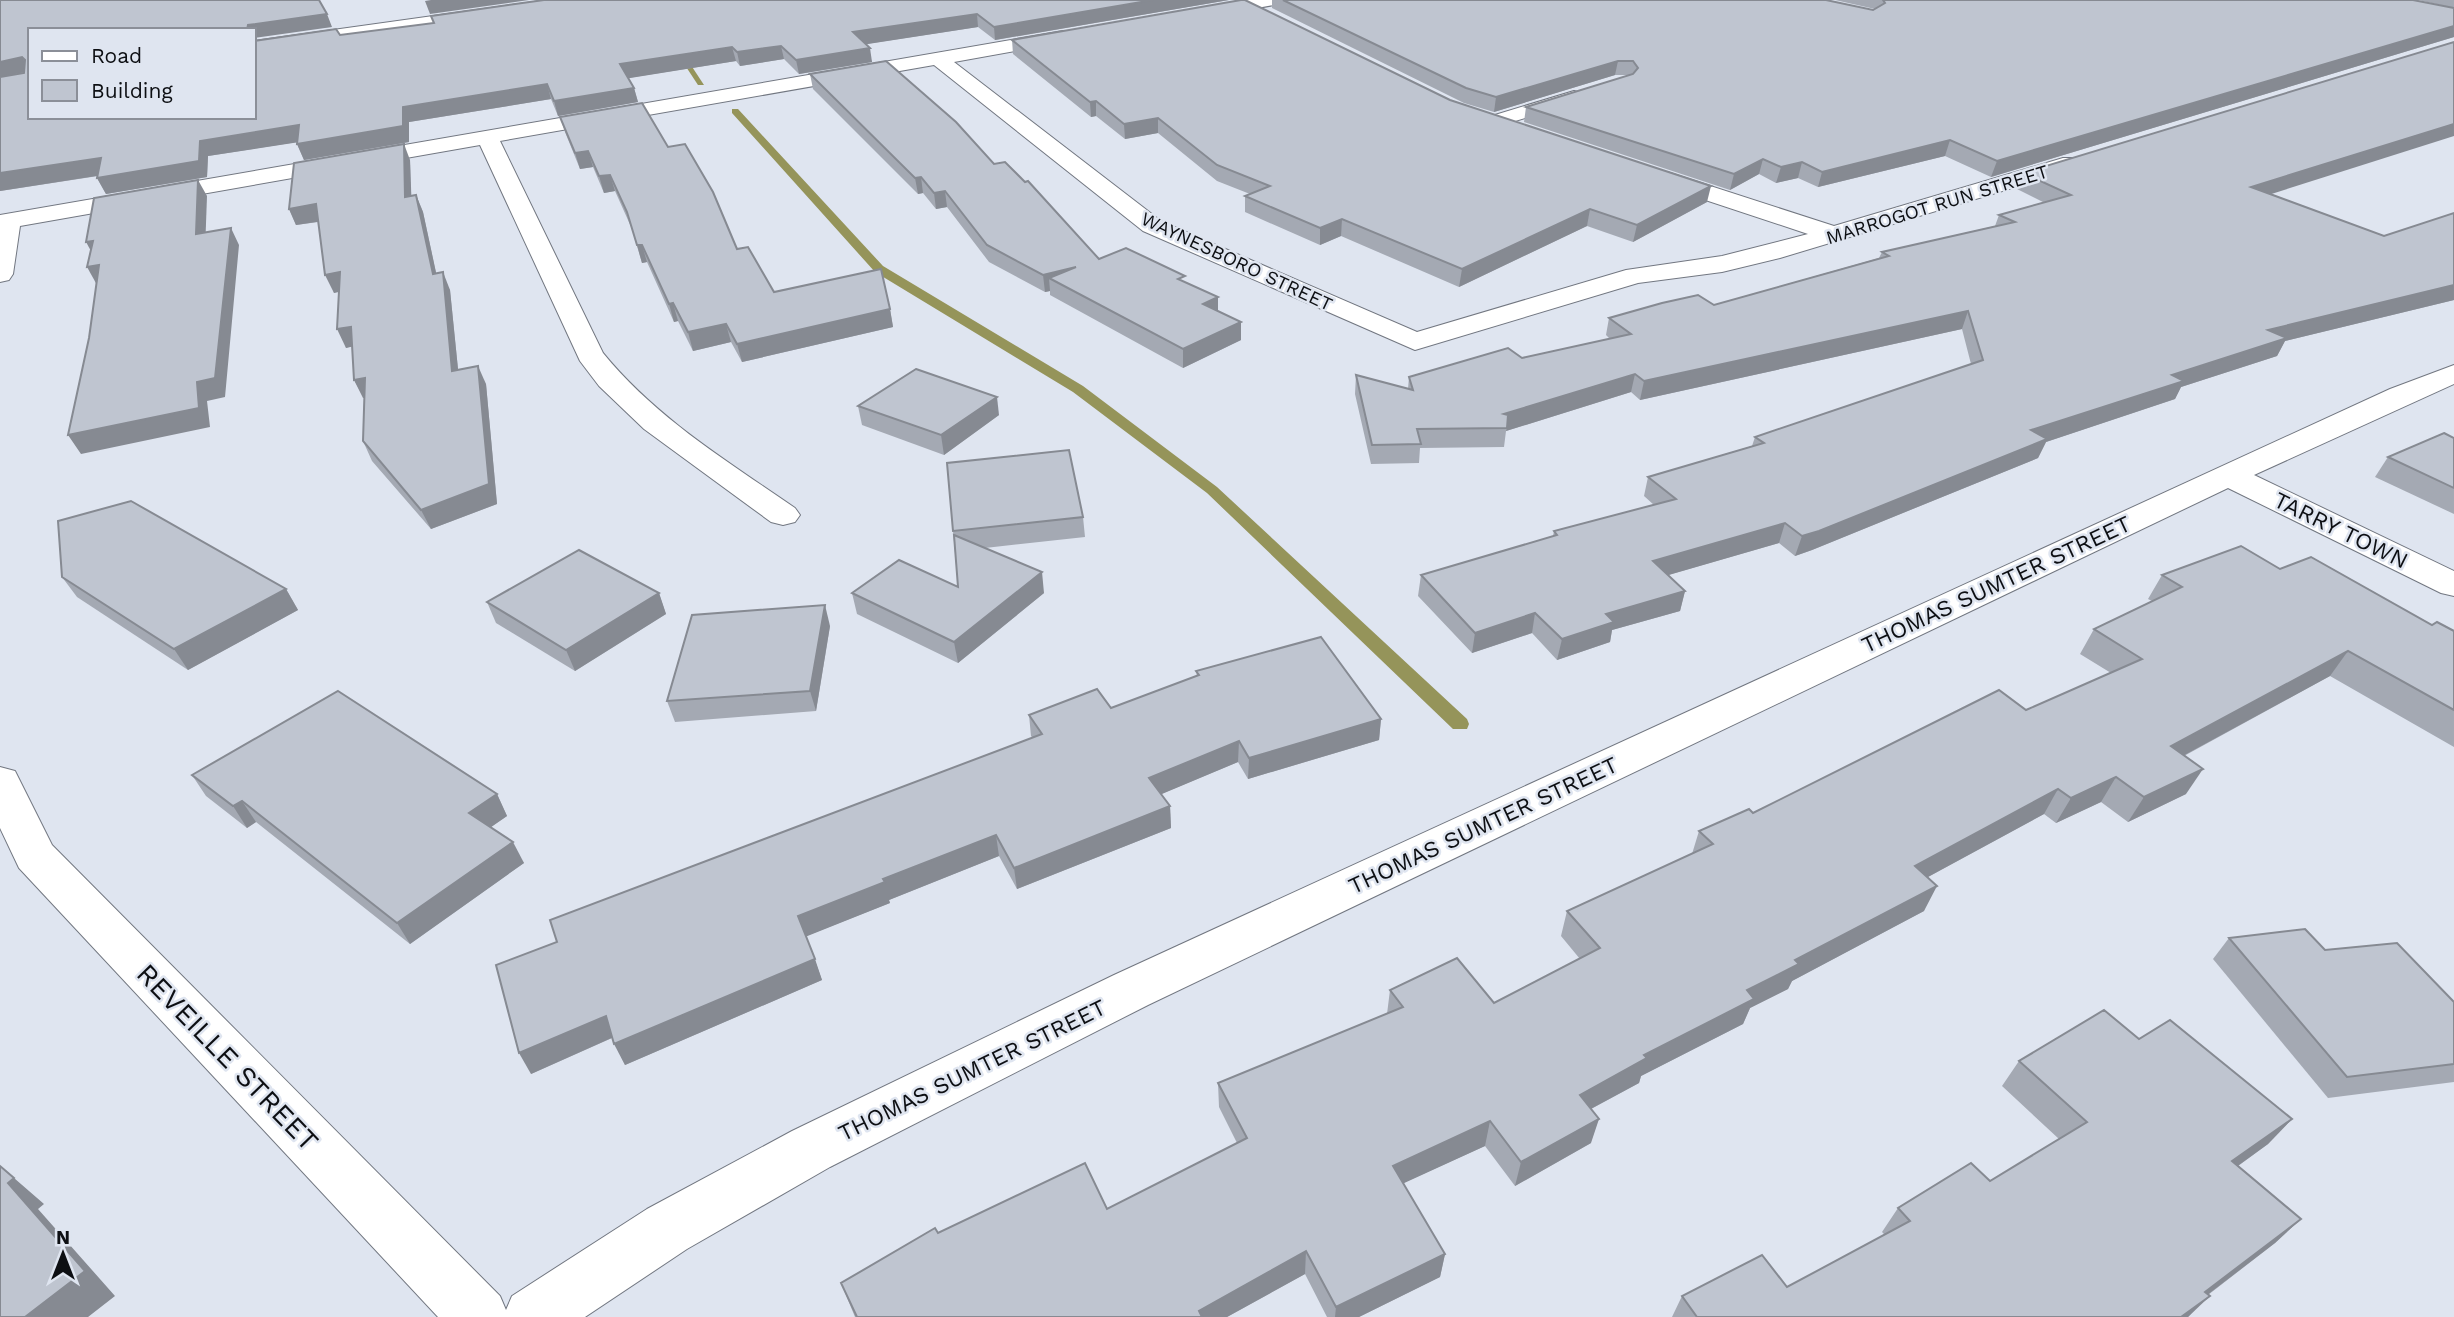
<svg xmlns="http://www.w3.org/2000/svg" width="2454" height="1317" viewBox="0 0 2454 1317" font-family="'Work Sans',sans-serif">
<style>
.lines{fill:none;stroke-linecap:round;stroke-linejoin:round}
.stream{fill:#95945a;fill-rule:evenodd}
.minor-casing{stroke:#727781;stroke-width:2}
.minor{fill:#fff;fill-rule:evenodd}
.wall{fill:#a4a9b3}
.shaded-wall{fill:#868a92}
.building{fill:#bfc5d0;stroke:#868a92;stroke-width:2}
.labels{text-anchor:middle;stroke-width:5;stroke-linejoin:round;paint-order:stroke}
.far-street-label{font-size:19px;fill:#0d0f13;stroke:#dfe5f0}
.street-label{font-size:23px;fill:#0d0f13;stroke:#dfe5f0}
.near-street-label{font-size:28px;fill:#0d0f13;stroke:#dfe5f0}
</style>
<rect width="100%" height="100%" fill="#dfe5f0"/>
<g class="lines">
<g class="stream">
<path d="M 673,47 L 679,47 L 704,85 L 698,85 Z"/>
<path d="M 732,109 L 738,109 L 883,266 L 1083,386 L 1217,487 L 1467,719 L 1469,724 L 1467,729 L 1453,729 L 1207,493 L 1073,392 L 875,272 L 732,113 Z"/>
</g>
<defs>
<g id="minor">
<path d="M 548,0 L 594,0 L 585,5 L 254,53 L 254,41 Z"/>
<path d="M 1245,0 L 1283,0 L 1274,5 L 1202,18 L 1193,13 L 1196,9 Z"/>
<path d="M 1063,31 L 1072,37 L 1070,41 L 954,62 L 1161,221 L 1417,332 L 1626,270 L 1722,256 L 1808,234 L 1651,182 L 1648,177 L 1651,172 L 1667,172 L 1834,226 L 2063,158 L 2079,158 L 2082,163 L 2079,168 L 1780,258 L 1722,272 L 1638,283 L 1415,350 L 1143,231 L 934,65 L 500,141 L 603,353 C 656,418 727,461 795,508 L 800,515 L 795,522 L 783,525 L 771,522 L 644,429 L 599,386 L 580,361 L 480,145 L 20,226 L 13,274 L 9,280 L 0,282 L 0,215 Z"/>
<path d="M 1574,91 L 1581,93 L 1584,97 L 1581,101 L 1492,128 L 1481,122 L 1485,118 Z"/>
<path d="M 2454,365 L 2454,384 L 2254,475 L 2454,571 L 2454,596 L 2441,593 L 2228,488 L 1148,1005 L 830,1167 L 687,1249 L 585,1317 L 438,1317 L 19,868 L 0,828 L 0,767 L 15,771 L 52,845 L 500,1296 L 506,1310 L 512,1296 L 647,1209 L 792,1131 L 1114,975 L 2390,389 Z"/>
</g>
</defs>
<use href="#minor" class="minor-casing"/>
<use href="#minor" class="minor"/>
</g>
<g class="wall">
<path d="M 0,0 L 332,27 L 254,30 L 30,117 L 340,35 L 1229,0 L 995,40 L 978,27 L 866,44 L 872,62 L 799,74 L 784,59 L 740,66 L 736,61 L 628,78 L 634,88 L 638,102 L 558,116 L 551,99 L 409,122 L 409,142 L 304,160 L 297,144 L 297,142 L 208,156 L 207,177 L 106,194 L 97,178 L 98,176 L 0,191 Z"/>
<path d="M 1272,0 L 1826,0 L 1873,10 L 1875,9 L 1835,0 L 2413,0 L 2454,8 L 2454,37 L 1991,177 L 1945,156 L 1818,187 L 1798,178 L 1776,183 L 1759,174 L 1730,190 L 1524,122 L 1526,107 L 1629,75 L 1615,75 L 1494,112 L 1464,103 L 1272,8 Z"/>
<path d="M 2418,0 L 2454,0 L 2454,8 Z"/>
<path d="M 1012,40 L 1450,100 L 1707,202 L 1633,242 L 1587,226 L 1459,287 L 1341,236 L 1320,245 L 1245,212 L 1245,196 L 1250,194 L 1217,181 L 1158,133 L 1125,139 L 1096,116 L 1091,117 L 1013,54 Z"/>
<path d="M 810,74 L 994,164 L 1099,259 L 1185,282 L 1218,312 L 1241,340 L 1183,368 L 1050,295 L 1050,291 L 1045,292 L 989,262 L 947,207 L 936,209 L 923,193 L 918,194 L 813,89 Z"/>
<path d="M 560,117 L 668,147 L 737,249 L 774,292 L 890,309 L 893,327 L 742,362 L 731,342 L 693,351 L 678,321 L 674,322 L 647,262 L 642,263 L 632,229 L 615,191 L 604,193 L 593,167 L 580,169 L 565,132 Z"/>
<path d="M 410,160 L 411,196 L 416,195 L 423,212 L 436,273 L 450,290 L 458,369 L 486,384 L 497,504 L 431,529 L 372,461 L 363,441 L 364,398 L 354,380 L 352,346 L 346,348 L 339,291 L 334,293 L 318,222 L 296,225 L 289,209 Z"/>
<path d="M 2023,173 L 2271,194 L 2384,236 L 2454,213 L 2454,300 L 2285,341 L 2277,356 L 2181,387 L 2175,399 L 2046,442 L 2038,458 L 1812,550 L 1795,556 L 1779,543 L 1668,575 L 1685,591 L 1680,611 L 1612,630 L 1610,642 L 1557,660 L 1532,633 L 1472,653 L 1418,596 L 1421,575 L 1553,536 L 1554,531 L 1654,505 L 1644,496 L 1648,477 L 1752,446 L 1755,437 L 1971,364 L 1962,329 L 1640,400 L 1631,392 L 1506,431 L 1504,447 L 1420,448 L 1419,463 L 1371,464 L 1355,394 L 1356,375 L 1408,389 L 1409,377 L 1522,358 L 1610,339 L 1606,335 L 1609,318 L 1714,305 L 1879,258 L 1882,252 L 1995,226 L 1999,215 L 2045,203 L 2017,189 Z"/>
<path d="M 858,406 L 999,415 L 944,455 L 862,425 Z"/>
<path d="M 2454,438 L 2454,514 L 2375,477 L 2388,457 Z"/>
<path d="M 947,463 L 1083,517 L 1085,537 L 985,548 L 1044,593 L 958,663 L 857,614 L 852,593 L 958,587 Z"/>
<path d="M 2280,569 L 2432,625 L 2454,631 L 2454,747 L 2330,676 L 2184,756 L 2186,794 L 2128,822 L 2101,802 L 2056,823 L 2044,814 L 1928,877 L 1924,911 L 1792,981 L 1788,989 L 1750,1008 L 1743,1024 L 1641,1076 L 1639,1083 L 1591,1109 L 1591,1143 L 1515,1186 L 1485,1146 L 1403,1183 L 1445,1254 L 1440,1277 L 1359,1317 L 1327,1317 L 1305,1274 L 1227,1317 L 855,1317 L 841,1283 L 938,1233 L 1107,1209 L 1237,1143 L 1219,1107 L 1218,1083 L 1387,1014 L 1390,990 L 1494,1003 L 1580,959 L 1561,936 L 1567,911 L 1692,854 L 1699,831 L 1753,813 L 2026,710 L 2111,673 L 2080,654 L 2094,629 L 2152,601 L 2148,599 L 2162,575 Z"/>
<path d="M 62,577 L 286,589 L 298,610 L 188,670 L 77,597 Z"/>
<path d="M 659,593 L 666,614 L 575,671 L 496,623 L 487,602 Z"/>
<path d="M 830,626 L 816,711 L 675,722 L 667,701 Z"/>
<path d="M 1196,671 L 1381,719 L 1379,740 L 1248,779 L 1238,762 L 1161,794 L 1170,806 L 1171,828 L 1017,889 L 999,856 L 889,900 L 890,903 L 806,936 L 822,980 L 625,1065 L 612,1038 L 531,1074 L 557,942 L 1033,738 L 1031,736 L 1029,715 L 1111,708 L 1197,676 Z"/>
<path d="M 192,775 L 497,794 L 507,816 L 491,827 L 524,863 L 410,944 L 256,822 L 247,828 L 206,796 Z"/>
<path d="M 2229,938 L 2325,950 L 2454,1002 L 2454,1082 L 2328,1098 L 2213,959 Z"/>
<path d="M 2139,1039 L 2292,1119 L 2268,1144 L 2238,1166 L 2301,1219 L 2275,1243 L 2208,1295 L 2188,1317 L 1672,1317 L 1682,1296 L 1787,1287 L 1885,1235 L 1882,1232 L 1898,1208 L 1990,1181 L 2059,1139 L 2002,1086 L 2019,1061 Z"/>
</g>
<g class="shaded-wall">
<path d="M 431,0 L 529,0 L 430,14 L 425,1 Z"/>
<path d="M 1153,0 L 1229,0 L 995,40 L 994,27 Z"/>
<path d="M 327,14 L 332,27 L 254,38 L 254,30 L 247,30 L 248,25 Z"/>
<path d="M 977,14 L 978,27 L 855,46 L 853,32 Z"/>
<path d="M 2454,26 L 2454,37 L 1991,177 L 1997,161 Z"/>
<path d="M 781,46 L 784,59 L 740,66 L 737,52 Z"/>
<path d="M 732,47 L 736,61 L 624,79 L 620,64 Z"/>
<path d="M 870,48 L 872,62 L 799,74 L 796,60 Z"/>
<path d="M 22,57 L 30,71 L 0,77 L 0,62 Z"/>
<path d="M 1618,61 L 1615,75 L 1494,112 L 1496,97 Z"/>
<path d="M 547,84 L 551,99 L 409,122 L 409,142 L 304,160 L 297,144 L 403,107 Z"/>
<path d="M 634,88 L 638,102 L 558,116 L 554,101 Z"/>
<path d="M 1096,101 L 1096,116 L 1091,117 L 1090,102 Z"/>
<path d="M 1158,118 L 1158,133 L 1125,139 L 1124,124 Z"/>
<path d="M 2454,124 L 2454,136 L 2243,203 L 2251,187 Z"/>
<path d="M 299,125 L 306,141 L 208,156 L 207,177 L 106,194 L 97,178 L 200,141 Z"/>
<path d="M 1950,140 L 1945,156 L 1818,187 L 1822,172 Z"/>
<path d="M 404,144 L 410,160 L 412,214 L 405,197 Z"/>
<path d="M 588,151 L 593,167 L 580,169 L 575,153 Z"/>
<path d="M 101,158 L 109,174 L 0,191 L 0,173 Z"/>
<path d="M 1763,159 L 1759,174 L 1730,190 L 1734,174 Z"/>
<path d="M 1802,162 L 1798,178 L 1776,183 L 1781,167 Z"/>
<path d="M 610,175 L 615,191 L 604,193 L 599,176 Z"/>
<path d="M 921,177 L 923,193 L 918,194 L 915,178 Z"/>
<path d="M 198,180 L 207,196 L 205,251 L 196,234 Z"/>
<path d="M 1711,186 L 1707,202 L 1633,242 L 1637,225 Z"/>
<path d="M 945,191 L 947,207 L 936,209 L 934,193 Z"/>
<path d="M 416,195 L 423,212 L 440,291 L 433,274 Z"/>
<path d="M 316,204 L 323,221 L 296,225 L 289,209 Z"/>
<path d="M 1590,209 L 1587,226 L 1459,287 L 1462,269 Z"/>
<path d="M 1342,219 L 1341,236 L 1320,245 L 1320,228 Z"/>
<path d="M 231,228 L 239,245 L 225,397 L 207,401 L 210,427 L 81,454 L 68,435 L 197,382 Z"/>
<path d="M 93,241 L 96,260 L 86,242 Z"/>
<path d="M 637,245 L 642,245 L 647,262 L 642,263 Z"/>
<path d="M 99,265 L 97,285 L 87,267 Z"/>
<path d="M 1076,267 L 1049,278 L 1050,291 L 1045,292 L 1043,275 Z"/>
<path d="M 340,272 L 348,290 L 334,293 L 325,275 Z"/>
<path d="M 443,272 L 450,290 L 460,389 L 452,371 Z"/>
<path d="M 2454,285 L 2454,300 L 2285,341 L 2277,356 L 2181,387 L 2175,399 L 2046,442 L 2038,458 L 1812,550 L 1795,556 L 1802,536 L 2031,430 L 2172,375 L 2268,330 Z"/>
<path d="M 1218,297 L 1218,315 L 1203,304 Z"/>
<path d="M 673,303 L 678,321 L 674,322 L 669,304 Z"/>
<path d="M 890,309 L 893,327 L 742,362 L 737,344 Z"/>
<path d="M 1968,311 L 1962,329 L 1640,400 L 1644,381 Z"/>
<path d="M 1241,322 L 1241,340 L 1183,368 L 1183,349 Z"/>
<path d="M 726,324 L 731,342 L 693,351 L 688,332 Z"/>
<path d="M 351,327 L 359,345 L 346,348 L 337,329 Z"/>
<path d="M 478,366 L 486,384 L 497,504 L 431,529 L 421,510 Z"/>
<path d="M 1635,374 L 1631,392 L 1506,431 L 1507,428 L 1504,414 Z"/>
<path d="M 365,378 L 373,396 L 363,398 L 354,380 Z"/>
<path d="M 997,397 L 999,415 L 944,455 L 941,435 Z"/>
<path d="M 1785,523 L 1779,543 L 1648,581 L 1653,561 Z"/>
<path d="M 1042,572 L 1044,593 L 958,663 L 954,642 Z"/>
<path d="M 286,589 L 298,610 L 188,670 L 174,649 Z"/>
<path d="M 1685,591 L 1680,611 L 1612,630 L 1610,642 L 1557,660 L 1562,639 L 1606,614 Z"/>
<path d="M 659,593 L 666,614 L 575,671 L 566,650 Z"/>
<path d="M 825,605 L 830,626 L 816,711 L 810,691 Z"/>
<path d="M 1535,613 L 1532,633 L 1472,653 L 1475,633 Z"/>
<path d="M 2348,651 L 2330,676 L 2155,771 L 2171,746 Z"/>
<path d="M 1381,719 L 1379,740 L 1248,779 L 1249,758 Z"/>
<path d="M 1239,741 L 1238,762 L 1150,799 L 1149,778 Z"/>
<path d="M 2203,769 L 2186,794 L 2128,822 L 2144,797 Z"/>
<path d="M 2116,777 L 2101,802 L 2056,823 L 2071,798 Z"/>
<path d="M 2058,789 L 2044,814 L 1902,891 L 1915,866 Z"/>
<path d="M 497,794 L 507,816 L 481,834 L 469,813 Z"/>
<path d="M 242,801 L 256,822 L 247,828 L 233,806 Z"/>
<path d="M 1170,806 L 1171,828 L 1017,889 L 1014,868 Z"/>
<path d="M 996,835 L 999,856 L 889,900 L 890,903 L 805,937 L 798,916 L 883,879 Z"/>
<path d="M 513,842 L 524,863 L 410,944 L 397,923 Z"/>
<path d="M 1937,886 L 1924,911 L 1792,981 L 1788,989 L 1750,1008 L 1743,1024 L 1641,1076 L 1639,1083 L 1572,1119 L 1580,1095 L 1795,960 Z"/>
<path d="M 815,959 L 822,980 L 625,1065 L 614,1044 Z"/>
<path d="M 606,1016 L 616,1036 L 531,1074 L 519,1053 Z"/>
<path d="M 1599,1119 L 1591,1143 L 1515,1186 L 1521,1162 Z"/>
<path d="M 2292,1119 L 2268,1144 L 2210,1186 L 2232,1161 Z"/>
<path d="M 1490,1121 L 1485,1146 L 1389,1190 L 1393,1166 Z"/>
<path d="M 14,1178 L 44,1204 L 38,1209 L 115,1296 L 88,1317 L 25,1317 L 8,1183 Z"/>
<path d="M 2301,1219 L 2275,1243 L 2181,1315 L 2205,1292 Z"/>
<path d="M 1306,1251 L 1305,1274 L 1227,1317 L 1199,1317 L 1199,1311 Z"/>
<path d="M 1445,1254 L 1440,1277 L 1359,1317 L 1335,1317 L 1336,1307 Z"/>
<path d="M 2210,1296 L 2188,1317 L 2181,1317 Z"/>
</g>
<g class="building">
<path d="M 0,0 L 319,0 L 327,14 L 248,25 L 247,30 L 30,30 L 30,117 L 254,117 L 254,41 L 336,29 L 340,35 L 434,23 L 431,16 L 544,0 L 1153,0 L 994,27 L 977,14 L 853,32 L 870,48 L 796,60 L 781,46 L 737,52 L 732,47 L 620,64 L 634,88 L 554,101 L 547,84 L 403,107 L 403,126 L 297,144 L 299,125 L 200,141 L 199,161 L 97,178 L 101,158 L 0,173 L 0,77 L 24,73 L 25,60 L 22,57 L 0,62 Z"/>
<path d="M 1241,0 L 1245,0 L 1450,100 L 1711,186 L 1637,225 L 1590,209 L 1462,269 L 1342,219 L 1320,228 L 1245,196 L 1270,186 L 1217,165 L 1158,118 L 1124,124 L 1096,101 L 1090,102 L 1012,40 Z"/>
<path d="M 1283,0 L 1826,0 L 1873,10 L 1885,3 L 1883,0 L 2413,0 L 2454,8 L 2454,26 L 1997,161 L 1950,140 L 1822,172 L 1802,162 L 1781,167 L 1763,159 L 1734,174 L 1526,107 L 1633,74 L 1638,68 L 1633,61 L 1618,61 L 1496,97 L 1466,88 Z"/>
<path d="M 2454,42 L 2454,124 L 2251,187 L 2384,236 L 2454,213 L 2454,285 L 2268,330 L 2287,338 L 2172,375 L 2184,381 L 2031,430 L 2047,439 L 1819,531 L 1802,536 L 1785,523 L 1653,561 L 1685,591 L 1606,614 L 1614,622 L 1562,639 L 1535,613 L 1475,633 L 1421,575 L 1557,535 L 1554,531 L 1676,499 L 1648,477 L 1764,443 L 1755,437 L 1983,360 L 1968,311 L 1644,381 L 1635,374 L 1504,414 L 1508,415 L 1507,428 L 1417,429 L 1421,444 L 1372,445 L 1356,375 L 1413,390 L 1409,377 L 1508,348 L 1522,358 L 1631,334 L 1609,318 L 1662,303 L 1698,295 L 1714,305 L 1889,256 L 1882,252 L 2015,222 L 1999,215 L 2071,195 L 2023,173 Z"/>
<path d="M 886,61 L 956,122 L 994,164 L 1005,162 L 1025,182 L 1028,181 L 1099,259 L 1126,248 L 1185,276 L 1178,279 L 1218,297 L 1203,304 L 1241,322 L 1183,349 L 1049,278 L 1076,267 L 1043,275 L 987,245 L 945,191 L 934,193 L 921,177 L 915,178 L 810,74 Z"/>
<path d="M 642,103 L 668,147 L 685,144 L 713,192 L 737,249 L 748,247 L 774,292 L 881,269 L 890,309 L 737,344 L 726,324 L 688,332 L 673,303 L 669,304 L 642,245 L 637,245 L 627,212 L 610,175 L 599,176 L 588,151 L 575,153 L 560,117 Z"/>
<path d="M 404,144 L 405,197 L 416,195 L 433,274 L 443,272 L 452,371 L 478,366 L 489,484 L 421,510 L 363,441 L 365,378 L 354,380 L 351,327 L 337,329 L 340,272 L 325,275 L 316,204 L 289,209 L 294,163 Z"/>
<path d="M 198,180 L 196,234 L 231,228 L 215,378 L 197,382 L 199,408 L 68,435 L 89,338 L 99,265 L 87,267 L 93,241 L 86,242 L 94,198 Z"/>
<path d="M 916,369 L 997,397 L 941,435 L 858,406 Z"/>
<path d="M 2444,433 L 2454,438 L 2454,488 L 2388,457 Z"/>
<path d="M 1069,450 L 1083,517 L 953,531 L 947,463 Z"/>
<path d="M 131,501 L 286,589 L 174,649 L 62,577 L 58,521 Z"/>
<path d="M 954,535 L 1042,572 L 954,642 L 852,593 L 899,560 L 958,587 Z"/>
<path d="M 2241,546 L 2280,569 L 2311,557 L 2432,625 L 2437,622 L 2454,631 L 2454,710 L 2348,651 L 2171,746 L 2203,769 L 2144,797 L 2116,777 L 2071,798 L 2058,789 L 1915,866 L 1937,886 L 1795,960 L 1799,964 L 1747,990 L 1754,999 L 1644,1055 L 1647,1058 L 1580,1095 L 1599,1119 L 1521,1162 L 1490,1121 L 1393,1166 L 1445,1254 L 1336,1307 L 1306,1251 L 1199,1311 L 1202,1317 L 857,1317 L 841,1283 L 935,1228 L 938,1233 L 1085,1163 L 1107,1209 L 1247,1138 L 1218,1083 L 1403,1007 L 1390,990 L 1457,958 L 1494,1003 L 1600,948 L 1567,911 L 1713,844 L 1699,831 L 1749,809 L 1753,813 L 1999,690 L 2026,710 L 2142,659 L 2094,629 L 2182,587 L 2162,575 Z"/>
<path d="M 579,550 L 659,593 L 566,650 L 487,602 Z"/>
<path d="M 825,605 L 810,691 L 667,701 L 692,615 Z"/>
<path d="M 1321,637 L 1381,719 L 1249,758 L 1239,741 L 1149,778 L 1170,806 L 1014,868 L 996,835 L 883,879 L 885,882 L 798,916 L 815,959 L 614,1044 L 606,1016 L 519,1053 L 496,965 L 557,942 L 550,920 L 1042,734 L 1029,715 L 1097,689 L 1111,708 L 1199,675 L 1196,671 Z"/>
<path d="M 338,691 L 497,794 L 469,813 L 513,842 L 397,923 L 242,801 L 233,806 L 192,775 Z"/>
<path d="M 2305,929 L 2325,950 L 2397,943 L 2454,1002 L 2454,1064 L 2347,1077 L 2229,938 Z"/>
<path d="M 2104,1010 L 2139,1039 L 2170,1020 L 2292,1119 L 2232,1161 L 2301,1219 L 2205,1292 L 2210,1296 L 2181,1317 L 1697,1317 L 1682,1296 L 1762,1255 L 1787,1287 L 1910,1221 L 1898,1208 L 1971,1163 L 1990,1181 L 2087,1122 L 2019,1061 Z"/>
<path d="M 0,1166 L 14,1178 L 8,1183 L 85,1271 L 25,1317 L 0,1317 Z"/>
</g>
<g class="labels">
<g class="far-street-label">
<text transform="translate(1937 204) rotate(-17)" y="7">MARROGOT RUN STREET</text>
<text transform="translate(1237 261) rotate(25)" y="7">WAYNESBORO STREET</text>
</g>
<g class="street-label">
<text transform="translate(2341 530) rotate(26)" y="8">TARRY TOWN</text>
<text transform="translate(1996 584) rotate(-25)" y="8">THOMAS SUMTER STREET</text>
<text transform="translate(1483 825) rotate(-25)" y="8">THOMAS SUMTER STREET</text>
<text transform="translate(972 1070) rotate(-26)" y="8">THOMAS SUMTER STREET</text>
</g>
<g class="near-street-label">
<text transform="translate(228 1057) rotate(46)" y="10">REVEILLE STREET</text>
</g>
</g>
<rect x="28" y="28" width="228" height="91" fill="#dfe5f0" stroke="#8b8f98" stroke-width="2"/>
<rect x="42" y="51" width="35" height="10" fill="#ffffff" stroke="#8b8f98" stroke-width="2"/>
<text x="91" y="63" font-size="21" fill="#0d0f13">Road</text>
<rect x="42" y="80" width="35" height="21" fill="#bfc5d0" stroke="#8b8f98" stroke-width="2"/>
<text x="91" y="98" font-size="21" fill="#0d0f13">Building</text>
<g transform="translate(63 1254)" stroke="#dfe5f0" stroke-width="5" paint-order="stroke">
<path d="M0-5L12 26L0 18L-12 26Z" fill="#0d0f13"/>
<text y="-10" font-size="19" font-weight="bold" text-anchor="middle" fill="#0d0f13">N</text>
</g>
</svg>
